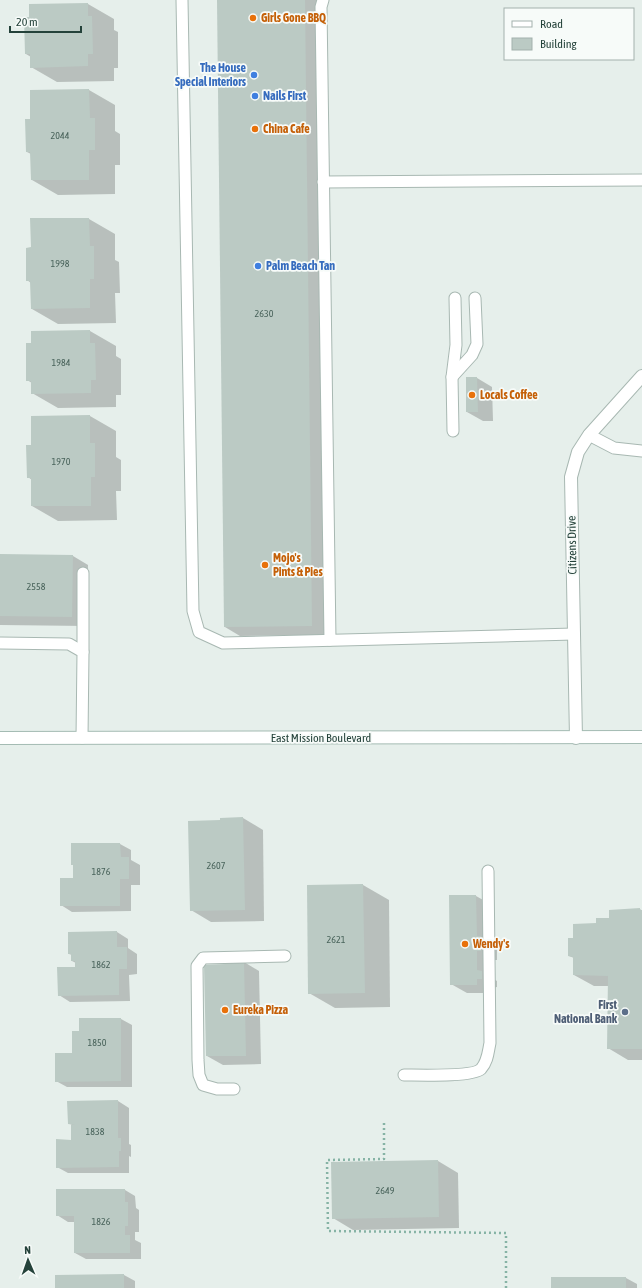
<svg xmlns="http://www.w3.org/2000/svg" width="642" height="1288" viewBox="0 0 642 1288" font-family="'Asap Condensed',sans-serif">
<style>
.shadow{fill:#0003}
.building{fill:#bbcac4}
.lines{fill:none;stroke-linecap:round;stroke-linejoin:round}
.lane-casing{stroke:#a8b8b2;stroke-width:13}
.street-casing{stroke:#a8b8b2;stroke-width:14}
.secondary-casing{stroke:#a4bbb3;stroke-width:14}
.path{stroke:#86b3a5;stroke-width:2.5;stroke-dasharray:2 3;stroke-linecap:butt}
.lane{stroke:#fff;stroke-width:11}
.street{stroke:#fff;stroke-width:12}
.secondary{stroke:#fff;stroke-width:12}
.food-dot{fill:#e8710a;stroke:#f7fbf9;stroke-width:1.5}
.shop-dot{fill:#3f7fe0;stroke:#f7fbf9;stroke-width:1.5}
.service-dot{fill:#5c6f8a;stroke:#f7fbf9;stroke-width:1.5}
.labels{text-anchor:middle;stroke-width:3.5;stroke-linejoin:round;paint-order:stroke}
.number-label{font-size:10px;fill:#4a645c}
.food-label{font-size:12px;font-weight:bold;fill:#c56008;stroke:#f7fbf9;text-anchor:start}
.shop-label{font-size:12px;font-weight:bold;fill:#366cbe;stroke:#f7fbf9;text-anchor:start}
.street-label{font-size:12px;fill:#24423a;stroke:#f7fbf9}
.service-label{font-size:12px;font-weight:bold;fill:#4e5e75;stroke:#f7fbf9;text-anchor:end}
</style>
<rect width="100%" height="100%" fill="#e6efeb"/>
<g class="shadow">
<path d="M 218,0 L 320,0 L 327,635 L 240,636 L 225,627 Z"/>
<path d="M 88,4 L 114,19 L 114,30 L 118,32 L 118,68 L 114,68 L 114,81 L 57,82 L 31,67 L 31,57 L 26,54 L 30,18 L 30,5 Z"/>
<path d="M 89,90 L 115,105 L 115,131 L 120,134 L 120,165 L 115,165 L 115,194 L 58,195 L 32,180 L 31,154 L 27,152 L 31,120 L 31,91 Z"/>
<path d="M 31,219 L 89,219 L 115,234 L 115,260 L 119,262 L 120,293 L 115,293 L 116,323 L 58,324 L 32,309 L 31,283 L 27,280 L 32,248 Z"/>
<path d="M 90,331 L 116,346 L 116,356 L 121,359 L 121,395 L 116,395 L 116,407 L 58,408 L 32,393 L 32,383 L 27,380 L 32,344 L 32,332 Z"/>
<path d="M 477,378 L 492,387 L 493,421 L 483,421 L 467,412 Z"/>
<path d="M 90,416 L 116,431 L 116,457 L 121,460 L 121,491 L 116,491 L 117,520 L 58,521 L 32,506 L 32,480 L 28,477 L 32,446 Z"/>
<path d="M 0,555 L 73,556 L 88,565 L 87,626 L 0,625 Z"/>
<path d="M 243,818 L 263,830 L 264,921 L 211,922 L 191,910 L 221,821 Z"/>
<path d="M 72,844 L 120,844 L 131,850 L 131,860 L 140,865 L 140,885 L 131,885 L 131,911 L 72,912 L 61,905 L 74,879 L 74,866 L 72,864 Z"/>
<path d="M 363,885 L 389,900 L 390,1007 L 335,1008 L 309,993 L 308,886 Z"/>
<path d="M 476,896 L 492,905 L 492,944 L 497,946 L 497,960 L 492,960 L 492,978 L 497,981 L 497,987 L 492,988 L 492,993 L 467,993 L 451,984 Z"/>
<path d="M 640,909 L 642,911 L 642,1060 L 628,1060 L 608,1048 L 609,986 L 594,986 L 574,975 L 574,958 L 569,956 L 574,939 L 597,924 L 610,919 L 610,911 Z"/>
<path d="M 117,932 L 128,939 L 128,948 L 137,954 L 137,974 L 129,975 L 130,1001 L 70,1002 L 59,995 L 76,968 L 76,963 L 72,961 L 72,955 L 69,954 Z"/>
<path d="M 244,962 L 259,971 L 261,1064 L 223,1065 L 207,1056 L 226,965 Z"/>
<path d="M 121,1019 L 132,1025 L 132,1087 L 67,1087 L 56,1081 L 73,1054 L 80,1032 Z"/>
<path d="M 118,1101 L 129,1108 L 129,1144 L 131,1145 L 131,1157 L 129,1156 L 129,1173 L 68,1173 L 57,1167 L 72,1141 L 72,1125 L 69,1123 Z"/>
<path d="M 438,1161 L 458,1173 L 459,1228 L 353,1230 L 333,1218 Z"/>
<path d="M 125,1190 L 135,1196 L 136,1208 L 139,1210 L 139,1232 L 135,1232 L 135,1240 L 141,1243 L 141,1259 L 86,1259 L 75,1253 L 75,1222 L 68,1222 L 57,1215 Z"/>
<path d="M 124,1275 L 135,1281 L 135,1288 L 56,1288 Z"/>
<path d="M 626,1278 L 637,1284 L 637,1288 L 552,1288 Z"/>
</g>
<g class="building">
<path d="M 217,0 L 305,0 L 312,626 L 224,627 Z"/>
<path d="M 88,3 L 88,16 L 92,16 L 93,54 L 88,54 L 88,66 L 30,68 L 30,54 L 25,54 L 24,17 L 29,17 L 29,4 Z"/>
<path d="M 89,89 L 90,118 L 95,118 L 95,150 L 89,150 L 89,180 L 31,180 L 30,152 L 26,152 L 25,119 L 30,119 L 30,90 Z"/>
<path d="M 30,218 L 89,218 L 90,246 L 94,246 L 94,279 L 90,279 L 90,308 L 31,309 L 30,281 L 26,281 L 26,248 L 31,247 Z"/>
<path d="M 90,330 L 90,343 L 95,343 L 96,380 L 91,380 L 91,393 L 31,394 L 31,381 L 26,381 L 26,343 L 31,343 L 31,331 Z"/>
<path d="M 466,377 L 477,377 L 478,412 L 466,412 Z"/>
<path d="M 90,415 L 90,443 L 95,443 L 95,477 L 91,477 L 91,506 L 31,506 L 31,478 L 27,478 L 26,445 L 31,445 L 31,416 Z"/>
<path d="M 0,554 L 73,555 L 72,617 L 0,616 Z"/>
<path d="M 243,817 L 245,910 L 190,911 L 188,821 L 220,820 L 220,818 Z"/>
<path d="M 71,843 L 120,843 L 121,857 L 129,857 L 129,879 L 120,879 L 120,906 L 60,906 L 60,878 L 73,878 L 73,865 L 71,865 Z"/>
<path d="M 363,884 L 365,993 L 308,994 L 307,885 Z"/>
<path d="M 449,895 L 476,895 L 477,936 L 481,936 L 481,951 L 477,951 L 477,970 L 482,971 L 482,979 L 477,979 L 477,985 L 450,985 Z"/>
<path d="M 640,908 L 640,910 L 642,910 L 642,1049 L 607,1049 L 608,976 L 573,975 L 573,957 L 568,956 L 568,938 L 573,938 L 573,924 L 596,923 L 596,918 L 609,918 L 609,910 Z"/>
<path d="M 117,931 L 117,947 L 127,947 L 127,969 L 119,969 L 119,995 L 58,996 L 57,967 L 75,967 L 75,961 L 71,961 L 71,954 L 68,954 L 68,932 Z"/>
<path d="M 225,961 L 244,961 L 246,1056 L 206,1056 L 204,965 L 225,964 Z"/>
<path d="M 79,1018 L 121,1018 L 121,1081 L 55,1082 L 55,1053 L 72,1053 L 72,1031 L 79,1031 Z"/>
<path d="M 118,1100 L 118,1138 L 121,1138 L 121,1151 L 119,1151 L 119,1167 L 56,1168 L 56,1139 L 71,1140 L 71,1125 L 75,1125 L 68,1124 L 67,1101 Z"/>
<path d="M 438,1160 L 439,1217 L 332,1219 L 331,1162 Z"/>
<path d="M 56,1189 L 125,1189 L 125,1202 L 128,1202 L 128,1226 L 125,1226 L 125,1235 L 130,1235 L 130,1253 L 74,1253 L 74,1216 L 56,1216 Z"/>
<path d="M 124,1274 L 124,1288 L 55,1288 L 55,1275 Z"/>
<rect x="551" y="1277" width="75" height="11"/>
</g>
<g class="lines">
<defs>
<g id="lane">
<path d="M 182,0 L 193,611 L 199,632 L 223,643 L 574,634"/>
<path d="M 323,0 L 321,7 L 330,640"/>
<path d="M 323,182 L 642,180"/>
<path d="M 452,377 L 472,355 L 477,344 L 475,298"/>
<path d="M 453,431 L 452,377 L 456,345 L 455,298"/>
<path d="M 589,435 L 614,448 L 642,451"/>
<path d="M 0,643 L 69,644 L 83,652 L 82,738"/>
<path d="M 83,652 L 83,573"/>
<path d="M 404,1075 C 418,1075 473,1077 481,1069 C 488,1061 488,1052 490,1043 L 488,871"/>
<path d="M 234,1089 L 217,1089 L 203,1085 L 199,1075 L 198,1060 L 197,966 L 203,958 L 285,956"/>
</g>
<path id="street" d="M 576,738 L 571,477 L 578,452 L 589,435 L 642,376"/>
<path id="secondary" d="M 0,738 L 642,737"/>
</defs>
<use href="#lane" class="lane-casing"/>
<use href="#street" class="street-casing"/>
<use href="#secondary" class="secondary-casing"/>
<path class="path" d="M 384,1123 L 384,1159 L 327,1160 L 328,1231 L 506,1233 L 506,1288"/>
<use href="#lane" class="lane"/>
<use href="#street" class="street"/>
<use href="#secondary" class="secondary"/>
</g>
<g class="food-dot">
<circle cx="253" cy="18" r="4"/>
<circle cx="255" cy="129" r="4"/>
<circle cx="472" cy="395" r="4"/>
<circle cx="265" cy="565" r="4"/>
<circle cx="465" cy="944" r="4"/>
<circle cx="225" cy="1010" r="4"/>
</g>
<g class="shop-dot">
<circle cx="254" cy="75" r="4"/>
<circle cx="255" cy="96" r="4"/>
<circle cx="258" cy="266" r="4"/>
</g>
<circle class="service-dot" cx="625" cy="1012" r="4"/>
<g class="labels">
<g class="number-label">
<text x="60" y="139">2044</text>
<text x="60" y="267">1998</text>
<text x="264" y="317">2630</text>
<text x="61" y="366">1984</text>
<text x="61" y="465">1970</text>
<text x="36" y="590">2558</text>
<text x="216" y="869">2607</text>
<text x="101" y="875">1876</text>
<text x="336" y="943">2621</text>
<text x="101" y="968">1862</text>
<text x="97" y="1046">1850</text>
<text x="95" y="1135">1838</text>
<text x="385" y="1194">2649</text>
<text x="101" y="1225">1826</text>
</g>
<g class="food-label">
<text x="261" y="22">Girls Gone BBQ</text>
<text x="263" y="133">China Cafe</text>
<text x="480" y="399">Locals Coffee</text>
<text x="273" y="562">Mojo's<tspan x="273" dy="14">Pints &amp; Pies</tspan></text>
<text x="473" y="948">Wendy's</text>
<text x="233" y="1014">Eureka Pizza</text>
</g>
<g class="shop-label">
<text x="246" y="72" text-anchor="end">The House<tspan x="246" dy="14">Special Interiors</tspan></text>
<text x="263" y="100">Nails First</text>
<text x="266" y="270">Palm Beach Tan</text>
</g>
<g class="street-label">
<text transform="translate(572 545) rotate(-91)" y="4">Citizens Drive</text>
<text x="321" y="742">East Mission Boulevard</text>
</g>
<g class="service-label">
<text x="617" y="1009">First<tspan x="617" dy="14">National Bank</tspan></text>
</g>
</g>
<rect x="504" y="8" width="130" height="52" fill="#f7fbf9" stroke="#a3b1ad"/>
<rect x="512" y="21" width="20" height="6" fill="#ffffff" stroke="#a3b1ad"/>
<text x="540" y="28" font-size="12" fill="#24423a">Road</text>
<rect x="512" y="38" width="20" height="12" fill="#bbcac4" stroke="#a3b1ad"/>
<text x="540" y="48" font-size="12" fill="#24423a">Building</text>
<g transform="translate(28 1260) rotate(358)" stroke="#f7fbf9" stroke-width="3" paint-order="stroke">
<path d="M0-3L7 15L0 10L-7 15Z" fill="#24423a"/>
<text y="-6" font-size="11" font-weight="bold" text-anchor="middle" fill="#24423a">N</text>
</g>
<path d="M10 26v6h71v-6" fill="none" stroke="#24423a" stroke-width="2"/>
<text x="16" y="26" font-size="12" fill="#24423a" stroke="#f7fbf9" stroke-width="3" paint-order="stroke">20 m</text>
</svg>
